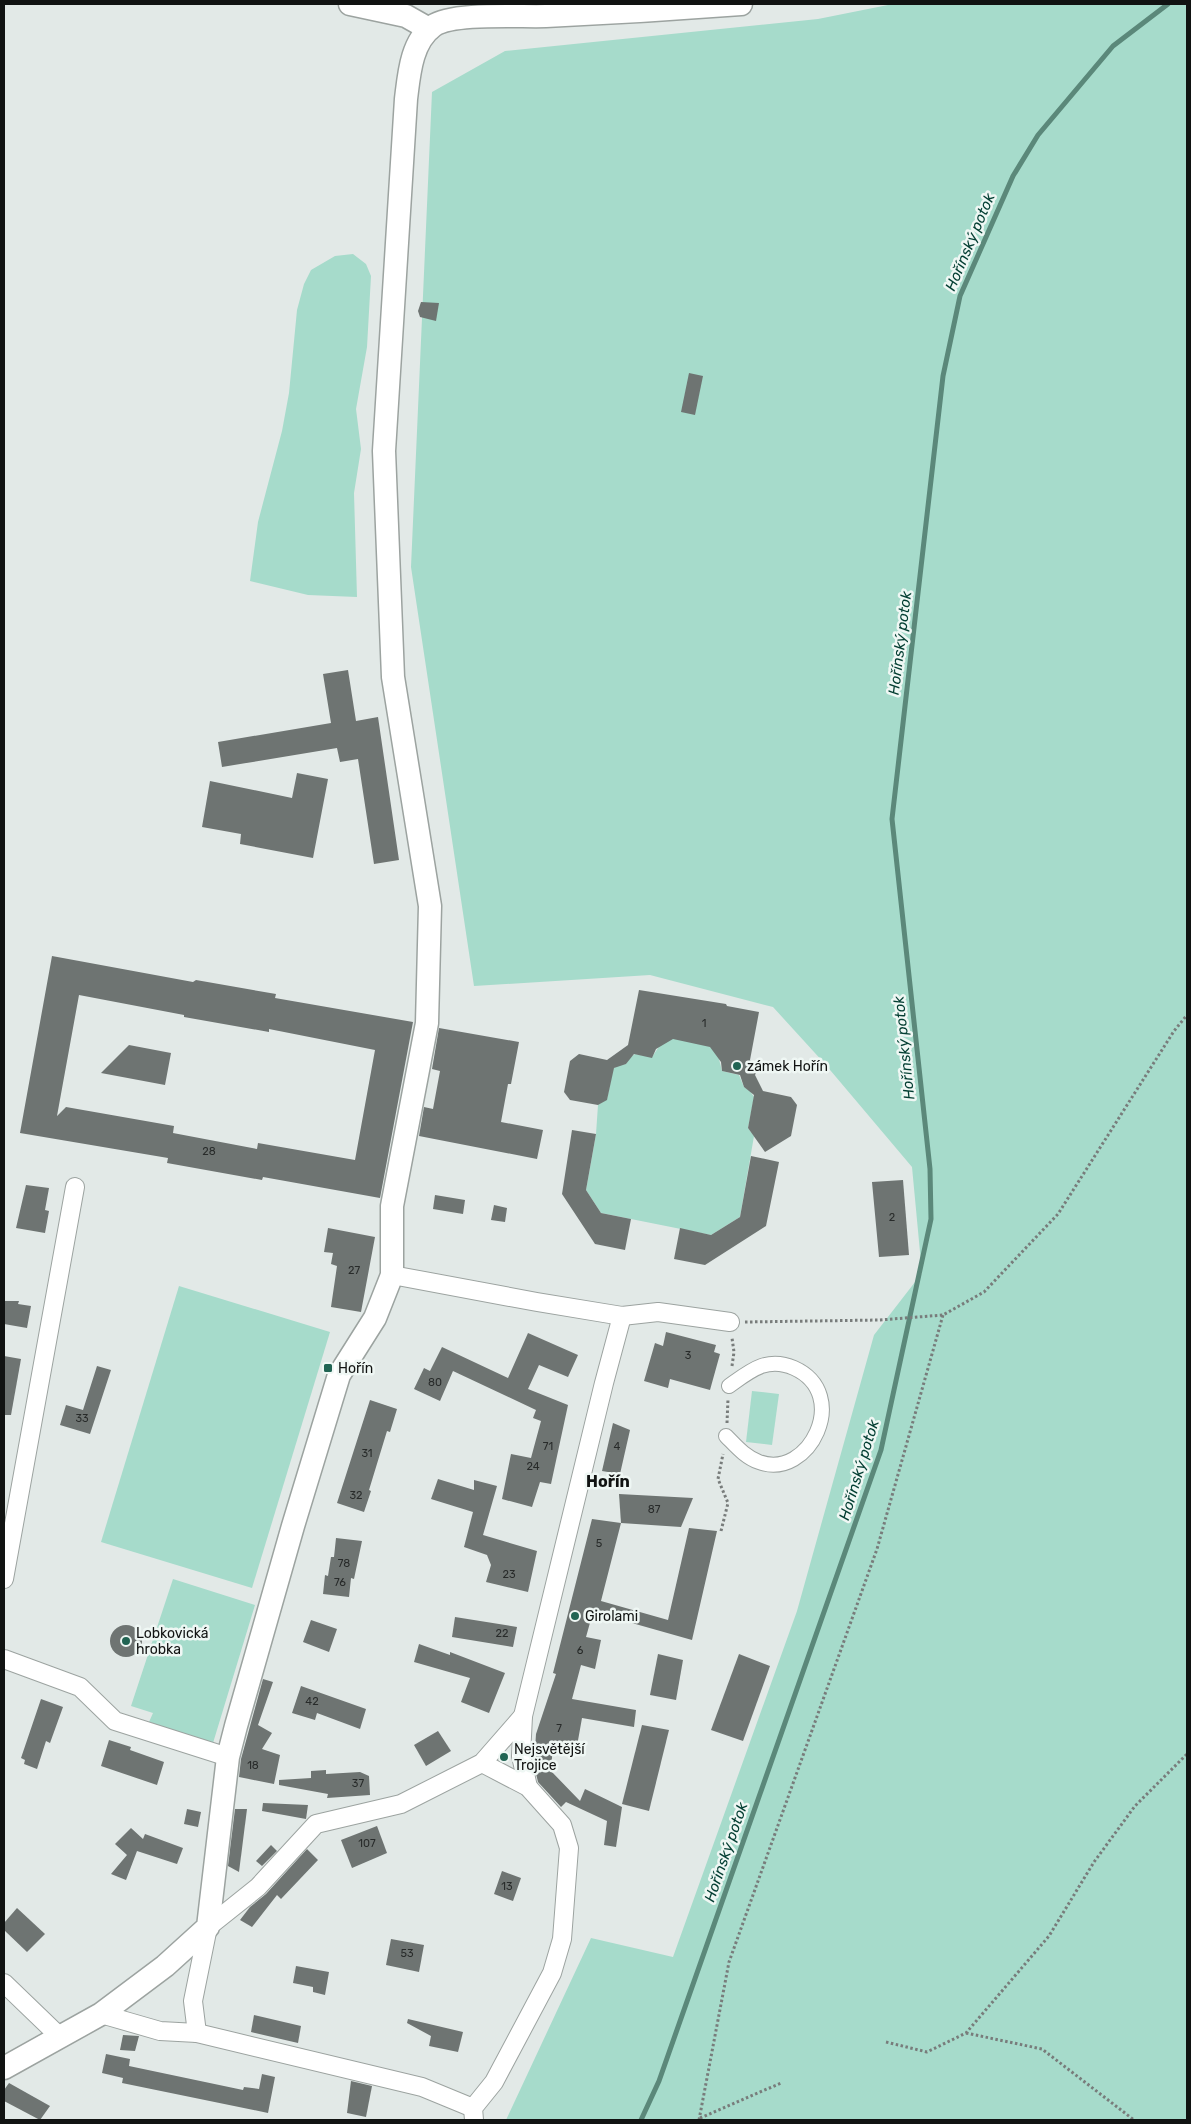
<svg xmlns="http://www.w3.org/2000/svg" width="1191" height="2124" viewBox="0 0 1191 2124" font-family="Rubik,sans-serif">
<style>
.green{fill:#a6dbcb}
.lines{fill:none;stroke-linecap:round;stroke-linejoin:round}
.stream{stroke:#5b887a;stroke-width:5}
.building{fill:#6e7472;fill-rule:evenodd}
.pedestrian-casing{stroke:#9ca3a0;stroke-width:16}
.minor-casing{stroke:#9ca3a0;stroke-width:20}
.tertiary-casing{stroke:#9ca3a0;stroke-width:25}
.path{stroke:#787c7b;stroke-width:3;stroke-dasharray:2.5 2.5;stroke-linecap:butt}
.pedestrian{stroke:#fff;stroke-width:14}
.minor{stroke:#fff;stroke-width:18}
.tertiary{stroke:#fff;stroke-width:22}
.poi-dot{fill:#216453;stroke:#eff7f4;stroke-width:2}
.labels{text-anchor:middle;stroke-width:5;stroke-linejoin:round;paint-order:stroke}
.number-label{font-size:11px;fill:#282b2a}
.poi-label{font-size:14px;fill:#111312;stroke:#eff7f4;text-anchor:start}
.water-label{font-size:15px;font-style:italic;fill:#033e32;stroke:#eff7f4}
.quarter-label{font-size:16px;font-weight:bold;fill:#111312;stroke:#eff7f4}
</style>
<rect width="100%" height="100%" fill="#e2e9e7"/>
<g class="green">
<path d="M 893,4 L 1187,4 L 1187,2120 L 506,2120 L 591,1938 L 673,1957 L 797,1611 L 874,1335 L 922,1273 L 912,1167 L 825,1064 L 773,1007 L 650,975 L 474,986 L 411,567 L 432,92 L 505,51 L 818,19 Z"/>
<path d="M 353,254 L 366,264 L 371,276 L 367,347 L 356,409 L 361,449 L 354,493 L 357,597 L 308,595 L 250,581 L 258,522 L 282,431 L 289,393 L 297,310 L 304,284 L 311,270 L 335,256 Z"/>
<path d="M 666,1036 L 716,1047 L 722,1071 L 739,1075 L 744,1087 L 750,1091 L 754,1097 L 748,1128 L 754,1136 L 740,1217 L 711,1235 L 601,1213 L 586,1190 L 596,1134 L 598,1105 L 607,1099 L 613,1069 L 618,1065 L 626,1064 L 629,1058 L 635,1054 L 652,1057 Z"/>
<path d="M 179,1286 L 330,1332 L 252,1588 L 101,1542 Z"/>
<path d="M 752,1391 L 779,1394 L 772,1445 L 746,1442 Z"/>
<path d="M 173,1579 L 255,1605 L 213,1743 L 149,1722 L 153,1713 L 131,1706 Z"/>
</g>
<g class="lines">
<path class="stream" d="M 641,2120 L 659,2081 L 881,1450 L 931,1219 L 930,1169 L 892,819 L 943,376 L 960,296 L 1013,176 L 1038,135 L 1113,46 L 1168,4"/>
</g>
<g class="building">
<path d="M 421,302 L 439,303 L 436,321 L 420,317 L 418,311 Z"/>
<path d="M 689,373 L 703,376 L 695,415 L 681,412 Z"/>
<path d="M 348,670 L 356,721 L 378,717 L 399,860 L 374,864 L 358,759 L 340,762 L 337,748 L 222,767 L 218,742 L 331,723 L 323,674 Z"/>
<path d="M 297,773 L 328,779 L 313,858 L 240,844 L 241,834 L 202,827 L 210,781 L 292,798 Z"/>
<path d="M 52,956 L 193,982 L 196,980 L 276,994 L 275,998 L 413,1022 L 380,1198 L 263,1177 L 262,1180 L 167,1163 L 168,1158 L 20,1133 ZM 79,995 L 184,1015 L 184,1017 L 269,1032 L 269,1029 L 375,1050 L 355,1160 L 258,1143 L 257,1149 L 173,1133 L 174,1126 L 66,1107 L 57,1116 Z"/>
<path d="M 639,990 L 726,1004 L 727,1006 L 759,1012 L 750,1060 L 757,1071 L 755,1075 L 763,1091 L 791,1097 L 797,1105 L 791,1136 L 765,1152 L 748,1128 L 754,1095 L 744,1087 L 740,1075 L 722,1071 L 721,1062 L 710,1047 L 673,1039 L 656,1049 L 652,1058 L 634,1054 L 626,1064 L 614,1068 L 607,1100 L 598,1105 L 570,1100 L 564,1092 L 570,1061 L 579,1054 L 607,1060 L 628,1045 Z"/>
<path d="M 439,1028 L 519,1042 L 511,1084 L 508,1084 L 501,1122 L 543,1130 L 537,1159 L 419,1136 L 424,1107 L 433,1109 L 440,1071 L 432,1069 Z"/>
<path d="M 129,1045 L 171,1053 L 165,1085 L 101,1073 Z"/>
<path d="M 572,1130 L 596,1134 L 586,1190 L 601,1213 L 631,1219 L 625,1250 L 595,1244 L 562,1194 Z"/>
<path d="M 751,1156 L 779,1162 L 766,1226 L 705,1265 L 674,1259 L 680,1228 L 711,1235 L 740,1217 Z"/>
<path d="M 903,1180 L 909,1255 L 879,1257 L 872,1182 Z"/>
<path d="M 26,1185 L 49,1188 L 45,1210 L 49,1211 L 45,1233 L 16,1228 Z"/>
<path d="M 435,1195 L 465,1200 L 463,1214 L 433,1209 Z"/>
<path d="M 494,1205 L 507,1208 L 505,1222 L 491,1220 Z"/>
<path d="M 328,1228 L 375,1237 L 361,1312 L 331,1307 L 337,1266 L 331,1264 L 333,1253 L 324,1252 Z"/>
<path d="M 4,1301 L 19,1301 L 18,1304 L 31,1306 L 27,1328 L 4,1324 Z"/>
<path d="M 666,1332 L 716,1345 L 714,1352 L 720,1354 L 710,1390 L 670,1379 L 668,1388 L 644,1381 L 655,1343 L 663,1346 Z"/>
<path d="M 528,1333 L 578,1355 L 568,1377 L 539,1365 L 528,1389 L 568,1405 L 551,1484 L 540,1482 L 532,1507 L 502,1499 L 511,1454 L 531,1458 L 541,1421 L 533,1418 L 536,1410 L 453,1371 L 440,1401 L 414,1389 L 424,1368 L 430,1371 L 442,1347 L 508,1378 Z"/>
<path d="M 4,1356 L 21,1359 L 11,1415 L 4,1415 Z"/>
<path d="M 97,1366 L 111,1370 L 90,1434 L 60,1425 L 66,1405 L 83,1410 Z"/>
<path d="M 370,1400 L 397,1409 L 390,1432 L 387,1431 L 369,1490 L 371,1491 L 364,1512 L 337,1503 Z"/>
<path d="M 613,1423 L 630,1430 L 620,1474 L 602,1471 Z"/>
<path d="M 438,1479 L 474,1490 L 474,1480 L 497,1486 L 483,1535 L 537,1551 L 528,1592 L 486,1582 L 491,1565 L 487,1555 L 464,1547 L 473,1512 L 431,1499 Z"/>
<path d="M 619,1494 L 693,1498 L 681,1527 L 621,1523 Z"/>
<path d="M 592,1519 L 621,1523 L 601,1601 L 668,1620 L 689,1528 L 717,1531 L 692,1640 L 593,1612 L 586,1637 L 601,1640 L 595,1669 L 581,1665 L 572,1699 L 636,1710 L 634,1727 L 582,1718 L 577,1746 L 553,1744 L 551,1771 L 580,1801 L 585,1789 L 622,1807 L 616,1847 L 604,1845 L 607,1821 L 566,1802 L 561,1807 L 538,1782 L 534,1765 L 536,1734 L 556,1674 L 553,1673 Z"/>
<path d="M 336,1538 L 362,1541 L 354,1579 L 351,1578 L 349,1597 L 323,1594 L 325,1575 L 328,1576 L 331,1557 L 334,1557 Z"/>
<path d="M 455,1617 L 517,1627 L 513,1647 L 452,1637 Z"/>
<path d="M 311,1620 L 337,1629 L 329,1652 L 303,1642 Z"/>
<circle cx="126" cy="1641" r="16"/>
<path d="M 419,1644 L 450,1655 L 450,1652 L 505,1673 L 489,1713 L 461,1702 L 470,1678 L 414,1662 Z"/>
<path d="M 658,1654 L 683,1660 L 676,1700 L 650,1695 Z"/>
<path d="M 739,1654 L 770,1666 L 743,1741 L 711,1730 Z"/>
<path d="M 263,1679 L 273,1682 L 258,1725 L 272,1733 L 262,1749 L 280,1755 L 274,1784 L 239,1777 L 241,1759 Z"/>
<path d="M 301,1686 L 366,1709 L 360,1729 L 317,1713 L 315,1720 L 292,1713 Z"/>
<path d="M 41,1699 L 63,1707 L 50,1743 L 46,1741 L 37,1769 L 24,1764 L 25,1760 L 21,1758 Z"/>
<path d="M 642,1725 L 669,1730 L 649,1811 L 622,1804 Z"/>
<path d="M 438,1731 L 451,1751 L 426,1766 L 414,1745 Z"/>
<path d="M 109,1740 L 131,1747 L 130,1750 L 164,1762 L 157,1785 L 101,1766 Z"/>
<path d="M 326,1770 L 326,1774 L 360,1772 L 369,1776 L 370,1795 L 327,1798 L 328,1794 L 279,1785 L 279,1780 L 311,1778 L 311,1771 Z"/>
<path d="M 263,1803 L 308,1805 L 306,1819 L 262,1811 Z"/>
<path d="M 187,1809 L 201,1812 L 198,1827 L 184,1824 Z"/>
<path d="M 235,1809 L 247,1809 L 239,1872 L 228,1866 Z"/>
<path d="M 377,1826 L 387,1853 L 352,1868 L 341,1840 Z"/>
<path d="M 131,1828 L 143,1839 L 145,1834 L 183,1848 L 177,1864 L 137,1851 L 126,1880 L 111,1874 L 127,1855 L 115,1844 Z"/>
<path d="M 271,1845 L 277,1851 L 262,1866 L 256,1861 Z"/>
<path d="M 307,1849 L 318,1860 L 281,1899 L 277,1895 L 252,1927 L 240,1920 L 250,1907 L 266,1894 Z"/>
<path d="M 502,1871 L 521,1878 L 513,1901 L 494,1894 Z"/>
<path d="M 17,1908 L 45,1934 L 27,1952 L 4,1930 L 4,1923 Z"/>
<path d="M 391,1939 L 424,1945 L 419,1972 L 386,1965 Z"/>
<path d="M 296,1966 L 329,1972 L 325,1995 L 313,1992 L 313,1987 L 293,1983 Z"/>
<path d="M 254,2015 L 301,2026 L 298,2043 L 251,2032 Z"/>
<path d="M 408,2019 L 463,2032 L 458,2052 L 429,2046 L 431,2036 L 407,2023 Z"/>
<path d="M 123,2035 L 139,2036 L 135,2051 L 120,2050 Z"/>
<path d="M 106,2054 L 130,2059 L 129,2066 L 243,2090 L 244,2087 L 259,2089 L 262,2074 L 275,2077 L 268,2113 L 122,2083 L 123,2078 L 102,2073 Z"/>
<path d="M 351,2081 L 372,2086 L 366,2117 L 347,2113 Z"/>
<path d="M 9,2083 L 50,2106 L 40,2120 L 4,2101 L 4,2090 Z"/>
</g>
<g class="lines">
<defs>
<path id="pedestrian" d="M 726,1436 C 736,1446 745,1457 759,1462 C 809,1481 852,1394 794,1368 C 767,1356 750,1371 729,1386"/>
<g id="minor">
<path d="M 392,1275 L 537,1302 L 622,1316 L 658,1312 L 730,1322"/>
<path d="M 4,1579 L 75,1187"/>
<path d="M 4,1659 L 80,1687 L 115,1721 L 228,1757"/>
<path d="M 528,1787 L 521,1756 L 523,1716 L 604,1383 L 622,1316"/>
<path d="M 4,1983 L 59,2036"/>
<path d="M 101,2014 L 160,2031 L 197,2033 L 422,2087 L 473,2108"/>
<path d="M 197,2033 L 193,2001 L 208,1927 L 258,1887 L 316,1824 L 401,1804 L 482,1763 L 523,1716"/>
<path d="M 474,2120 L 473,2108 L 494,2082 L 552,1973 L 562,1939 L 569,1848 L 562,1825 L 528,1787 L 482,1763"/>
</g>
<g id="tertiary">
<path d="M 350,4 L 406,16 L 429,29"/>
<path d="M 4,2068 L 101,2014 L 165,1966 L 208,1927 L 228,1757 L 236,1726 L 293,1526 L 339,1375 L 375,1318 L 392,1275 L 392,1206 L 427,1023 L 430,906 L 393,677 L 384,451 L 406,99 C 409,75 411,42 433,26 C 453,12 520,17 546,16 C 611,13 676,9 741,4"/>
</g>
</defs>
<use href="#pedestrian" class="pedestrian-casing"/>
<use href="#minor" class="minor-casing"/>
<use href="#tertiary" class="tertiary-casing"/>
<g class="path">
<path d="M 745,1322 L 880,1320 L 943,1315 L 984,1292 L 1058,1214 L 1174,1031 L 1187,1015"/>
<path d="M 732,1366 L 734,1352 L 732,1338"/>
<path d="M 727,1423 L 728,1399"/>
<path d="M 721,1531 L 728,1503 L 718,1479 L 723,1454"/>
<path d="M 966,2033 L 1042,2049 L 1134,2120"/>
<path d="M 886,2042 L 927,2052 L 966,2033 L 1049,1936 L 1094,1862 L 1135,1806 L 1187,1754"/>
<path d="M 700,2118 L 781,2083"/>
<path d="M 699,2120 L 729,1962 L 877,1549 L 943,1315"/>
</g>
<use href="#pedestrian" class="pedestrian"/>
<use href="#minor" class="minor"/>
<use href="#tertiary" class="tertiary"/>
</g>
<g class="poi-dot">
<circle cx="737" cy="1066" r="5"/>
<rect x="323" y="1363" width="10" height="10" rx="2.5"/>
<circle cx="575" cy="1616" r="5"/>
<circle cx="126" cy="1641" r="5"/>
<circle cx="504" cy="1757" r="5"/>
</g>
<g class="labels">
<g class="number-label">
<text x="704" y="1027">1</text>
<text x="209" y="1155">28</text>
<text x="892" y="1221">2</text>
<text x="354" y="1274">27</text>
<text x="688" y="1359">3</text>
<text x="435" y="1386">80</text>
<text x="82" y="1422">33</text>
<text x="548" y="1450">71</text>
<text x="617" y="1450">4</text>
<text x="367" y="1457">31</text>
<text x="533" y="1470">24</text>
<text x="356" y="1499">32</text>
<text x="654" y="1513">87</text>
<text x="599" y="1547">5</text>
<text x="344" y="1567">78</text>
<text x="509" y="1578">23</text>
<text x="340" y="1586">76</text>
<text x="502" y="1637">22</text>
<text x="580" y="1654">6</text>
<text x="312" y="1705">42</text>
<text x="559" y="1732">7</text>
<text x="253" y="1769">18</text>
<text x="358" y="1787">37</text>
<text x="367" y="1847">107</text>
<text x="507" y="1890">13</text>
<text x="407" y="1957">53</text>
</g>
<g class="poi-label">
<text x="747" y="1071">zámek Hořín</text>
<text x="338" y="1373">Hořín</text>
<text x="585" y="1621">Girolami</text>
<text x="136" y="1638">Lobkovická<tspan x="136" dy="16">hrobka</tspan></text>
<text x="514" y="1754">Nejsvětější<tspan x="514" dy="16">Trojice</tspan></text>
</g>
<g class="water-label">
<text transform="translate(970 242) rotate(-67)" y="5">Hořínský potok</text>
<text transform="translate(900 643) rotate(-83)" y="5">Hořínský potok</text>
<text transform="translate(904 1048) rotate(-96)" y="5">Hořínský potok</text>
<text transform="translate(859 1470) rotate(-73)" y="5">Hořínský potok</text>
<text transform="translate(726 1852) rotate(-71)" y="5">Hořínský potok</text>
</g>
<g class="quarter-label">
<text x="608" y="1487">Hořín</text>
</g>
</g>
<rect width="1191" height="2124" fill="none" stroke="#111312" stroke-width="10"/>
</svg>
